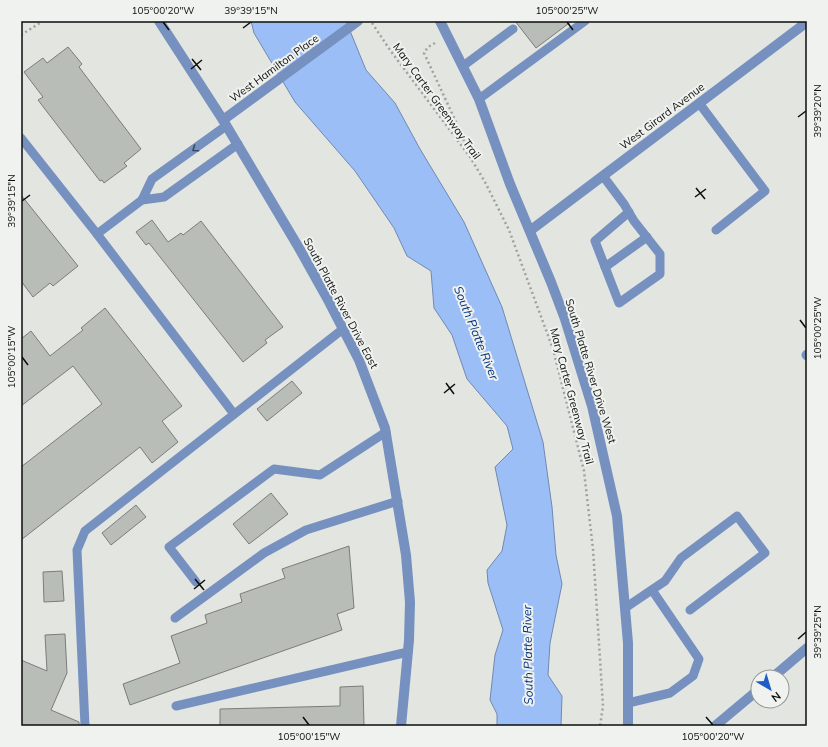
<svg xmlns="http://www.w3.org/2000/svg" width="828" height="747" viewBox="0 0 828 747" font-family="Mulish,sans-serif">
<style>
.water{fill:#9cbef7;stroke:#7189b0}
.building{fill:#b9bdb8;stroke:#7a7d79}
.lines{fill:none;stroke-linecap:round;stroke-linejoin:round}
.path{stroke:#9fa19d;stroke-width:2.5;stroke-dasharray:2 3;stroke-linecap:butt}
.service{stroke:#7691c0;stroke-width:9}
.minor{stroke:#7691c0;stroke-width:10}
.tertiary{stroke:#7691c0;stroke-width:10}
.oneway{stroke:#3c495d}
.ticks{fill:none;stroke:#0d0e0c;stroke-width:1.5}
.labels{text-anchor:middle;stroke-width:4;stroke-linejoin:round;paint-order:stroke}
.street-label{font-size:11px;fill:#0d0e0c;stroke:#eff2ee}
.water-label{font-size:12px;font-style:italic;fill:#03307f;stroke:#eff2ee}
.neatline{fill:none;stroke:#0d0e0c;stroke-width:1.5}
.ticks-label{font-size:10px;text-anchor:middle;fill:#0d0e0c}
</style>
<rect width="100%" height="100%" fill="#e2e5e0"/>
<path class="water" d="M 251,21 L 346,21 L 366,70 L 395,103 L 420,149 L 464,222 L 502,307 L 543,442 L 552,507 L 556,555 L 562,584 L 550,643 L 548,675 L 562,696 L 561,726 L 497,726 L 497,714 L 490,700 L 495,655 L 503,630 L 488,583 L 487,570 L 502,551 L 507,525 L 495,467 L 513,449 L 507,426 L 467,379 L 452,335 L 434,308 L 431,271 L 407,256 L 394,228 L 355,171 L 295,102 L 254,33 Z"/>
<g class="building">
<path d="M 515,21 L 572,21 L 536,48 Z"/>
<path d="M 68,47 L 82,64 L 79,67 L 141,149 L 124,163 L 127,166 L 104,183 L 102,180 L 100,181 L 38,100 L 43,97 L 24,72 L 43,58 L 47,63 Z"/>
<path d="M 21,195 L 78,266 L 53,286 L 50,283 L 33,297 L 21,281 Z"/>
<path d="M 152,220 L 168,242 L 181,233 L 183,235 L 201,221 L 283,327 L 265,340 L 267,343 L 243,362 L 149,243 L 146,245 L 136,232 Z"/>
<path d="M 105,308 L 182,406 L 162,421 L 178,442 L 152,463 L 140,447 L 21,540 L 21,467 L 102,404 L 73,366 L 21,406 L 21,339 L 31,331 L 50,356 L 83,330 L 81,328 Z"/>
<path d="M 292,381 L 302,393 L 267,421 L 257,409 Z"/>
<path d="M 271,493 L 288,514 L 249,544 L 233,524 Z"/>
<path d="M 136,505 L 146,517 L 111,545 L 102,533 Z"/>
<path d="M 349,546 L 354,608 L 337,614 L 342,630 L 130,705 L 123,684 L 180,663 L 171,636 L 207,623 L 205,615 L 242,602 L 240,594 L 285,578 L 282,569 Z"/>
<path d="M 62,571 L 64,601 L 44,602 L 43,572 Z"/>
<path d="M 65,634 L 67,673 L 51,710 L 79,722 L 79,726 L 21,726 L 21,660 L 47,671 L 45,635 Z"/>
<path d="M 363,686 L 364,726 L 220,726 L 220,709 L 340,706 L 340,687 Z"/>
</g>
<g class="lines">
<g class="path">
<path d="M 372,23 L 390,50 L 470,157 L 485,182 L 509,230 L 553,349 L 584,471 L 593,549 L 603,706 L 600,726"/>
<path d="M 21,35 L 43,21"/>
<path d="M 435,43 L 428,47 L 424,53 L 457,124 L 469,153"/>
</g>
<g class="service">
<path d="M 463,66 L 513,29"/>
<path d="M 479,99 L 585,21"/>
<path d="M 699,103 L 765,191 L 716,230"/>
<path d="M 226,126 L 152,179 L 142,200 L 164,197 L 238,144"/>
<path d="M 21,138 L 97,234"/>
<path d="M 603,176 L 624,204 L 634,221 L 660,254 L 660,274 L 619,303 L 595,241 L 629,212"/>
<path d="M 142,200 L 97,234 L 234,414"/>
<path d="M 605,267 L 647,237"/>
<path d="M 807,354 L 806,355 L 807,356"/>
<path d="M 196,582 L 169,547 L 274,469 L 320,475 L 386,432"/>
<path d="M 625,608 L 665,581 L 681,558 L 737,516 L 765,553 L 690,610"/>
<path d="M 175,618 L 264,553 L 306,530 L 398,501"/>
<path d="M 628,703 L 670,693 L 693,676 L 699,659 L 652,590"/>
<path d="M 176,706 L 408,652"/>
<path d="M 85,726 L 77,550 L 85,531 L 343,329"/>
</g>
<g class="minor">
<path d="M 159,21 L 223,120 L 299,248 L 327,298 L 359,360 L 385,428 L 406,555 L 410,602 L 409,640 L 401,726"/>
<path d="M 223,120 L 358,21"/>
<path d="M 531,230 L 807,22"/>
<path d="M 773,677 L 807,648"/>
<path d="M 715,726 L 758,690"/>
</g>
<path class="tertiary" d="M 440,21 L 479,99 L 510,184 L 551,282 L 565,319 L 592,406 L 617,516 L 628,643 L 628,726"/>
</g>
<defs><path id="oneway-chevron" d="M-2-3.5L2.5 0L-2 3.5" fill="none" stroke-width="1.6" stroke-linecap="round" stroke-linejoin="round"/></defs>
<use class="oneway" href="#oneway-chevron" transform="translate(195 149) rotate(145)"/>
<path class="ticks" d="M 163,22 L 169,30M 567,22 L 573,30M 243,28 L 251,22M 192,59 L 201,70M 191,69 L 202,60M 798,117 L 806,111M 696,188 L 705,199M 695,197 L 706,189M 22,201 L 30,195M 800,320 L 806,328M 22,357 L 28,365M 446,383 L 454,394M 444,393 L 455,384M 195,579 L 204,590M 194,589 L 205,580M 798,639 L 806,632M 303,717 L 309,725M 706,717 L 713,725"/>
<g class="labels">
<g class="street-label">
<text transform="translate(274 68) rotate(-36)" y="4">West Hamilton Place</text>
<text transform="translate(437 101) rotate(54)" y="4">Mary Carter Greenway Trail</text>
<text transform="translate(662 116) rotate(-37)" y="4">West Girard Avenue</text>
<text transform="translate(341 303) rotate(62)" y="4">South Platte River Drive East</text>
<text transform="translate(591 371) rotate(73)" y="4">South Platte River Drive West</text>
<text transform="translate(572 396) rotate(75)" y="4">Mary Carter Greenway Trail</text>
</g>
<g class="water-label">
<text transform="translate(476 333) rotate(68)" y="4">South Platte River</text>
<text transform="translate(528 655) rotate(-91)" y="4">South Platte River</text>
</g>
</g>
<rect width="828" height="747" fill="none" stroke="#eff2ee" stroke-width="44"/>
<g transform="translate(770 689) rotate(142)"><circle r="19" fill="#eff2ee" stroke="#959794"/>
<path d="M0-3L7 15L0 10L-7 15Z" fill="#1f5cc8"/>
<text y="-6" font-size="11" font-weight="bold" text-anchor="middle" fill="#0d0e0c">N</text>
</g>
<rect x="22" y="22" width="784" height="703" class="neatline"/>
<g class="ticks-label">
<text x="163" y="14">105°00'20"W</text>
<text x="251" y="14">39°39'15"N</text>
<text x="567" y="14">105°00'25"W</text>
<text transform="translate(817 111) rotate(-90)" y="4">39°39'20"N</text>
<text transform="translate(11 201) rotate(-90)" y="4">39°39'15"N</text>
<text transform="translate(817 328) rotate(-90)" y="4">105°00'25"W</text>
<text transform="translate(11 357) rotate(-90)" y="4">105°00'15"W</text>
<text transform="translate(817 632) rotate(-90)" y="4">39°39'25"N</text>
<text x="309" y="740">105°00'15"W</text>
<text x="713" y="740">105°00'20"W</text>
</g>
</svg>
